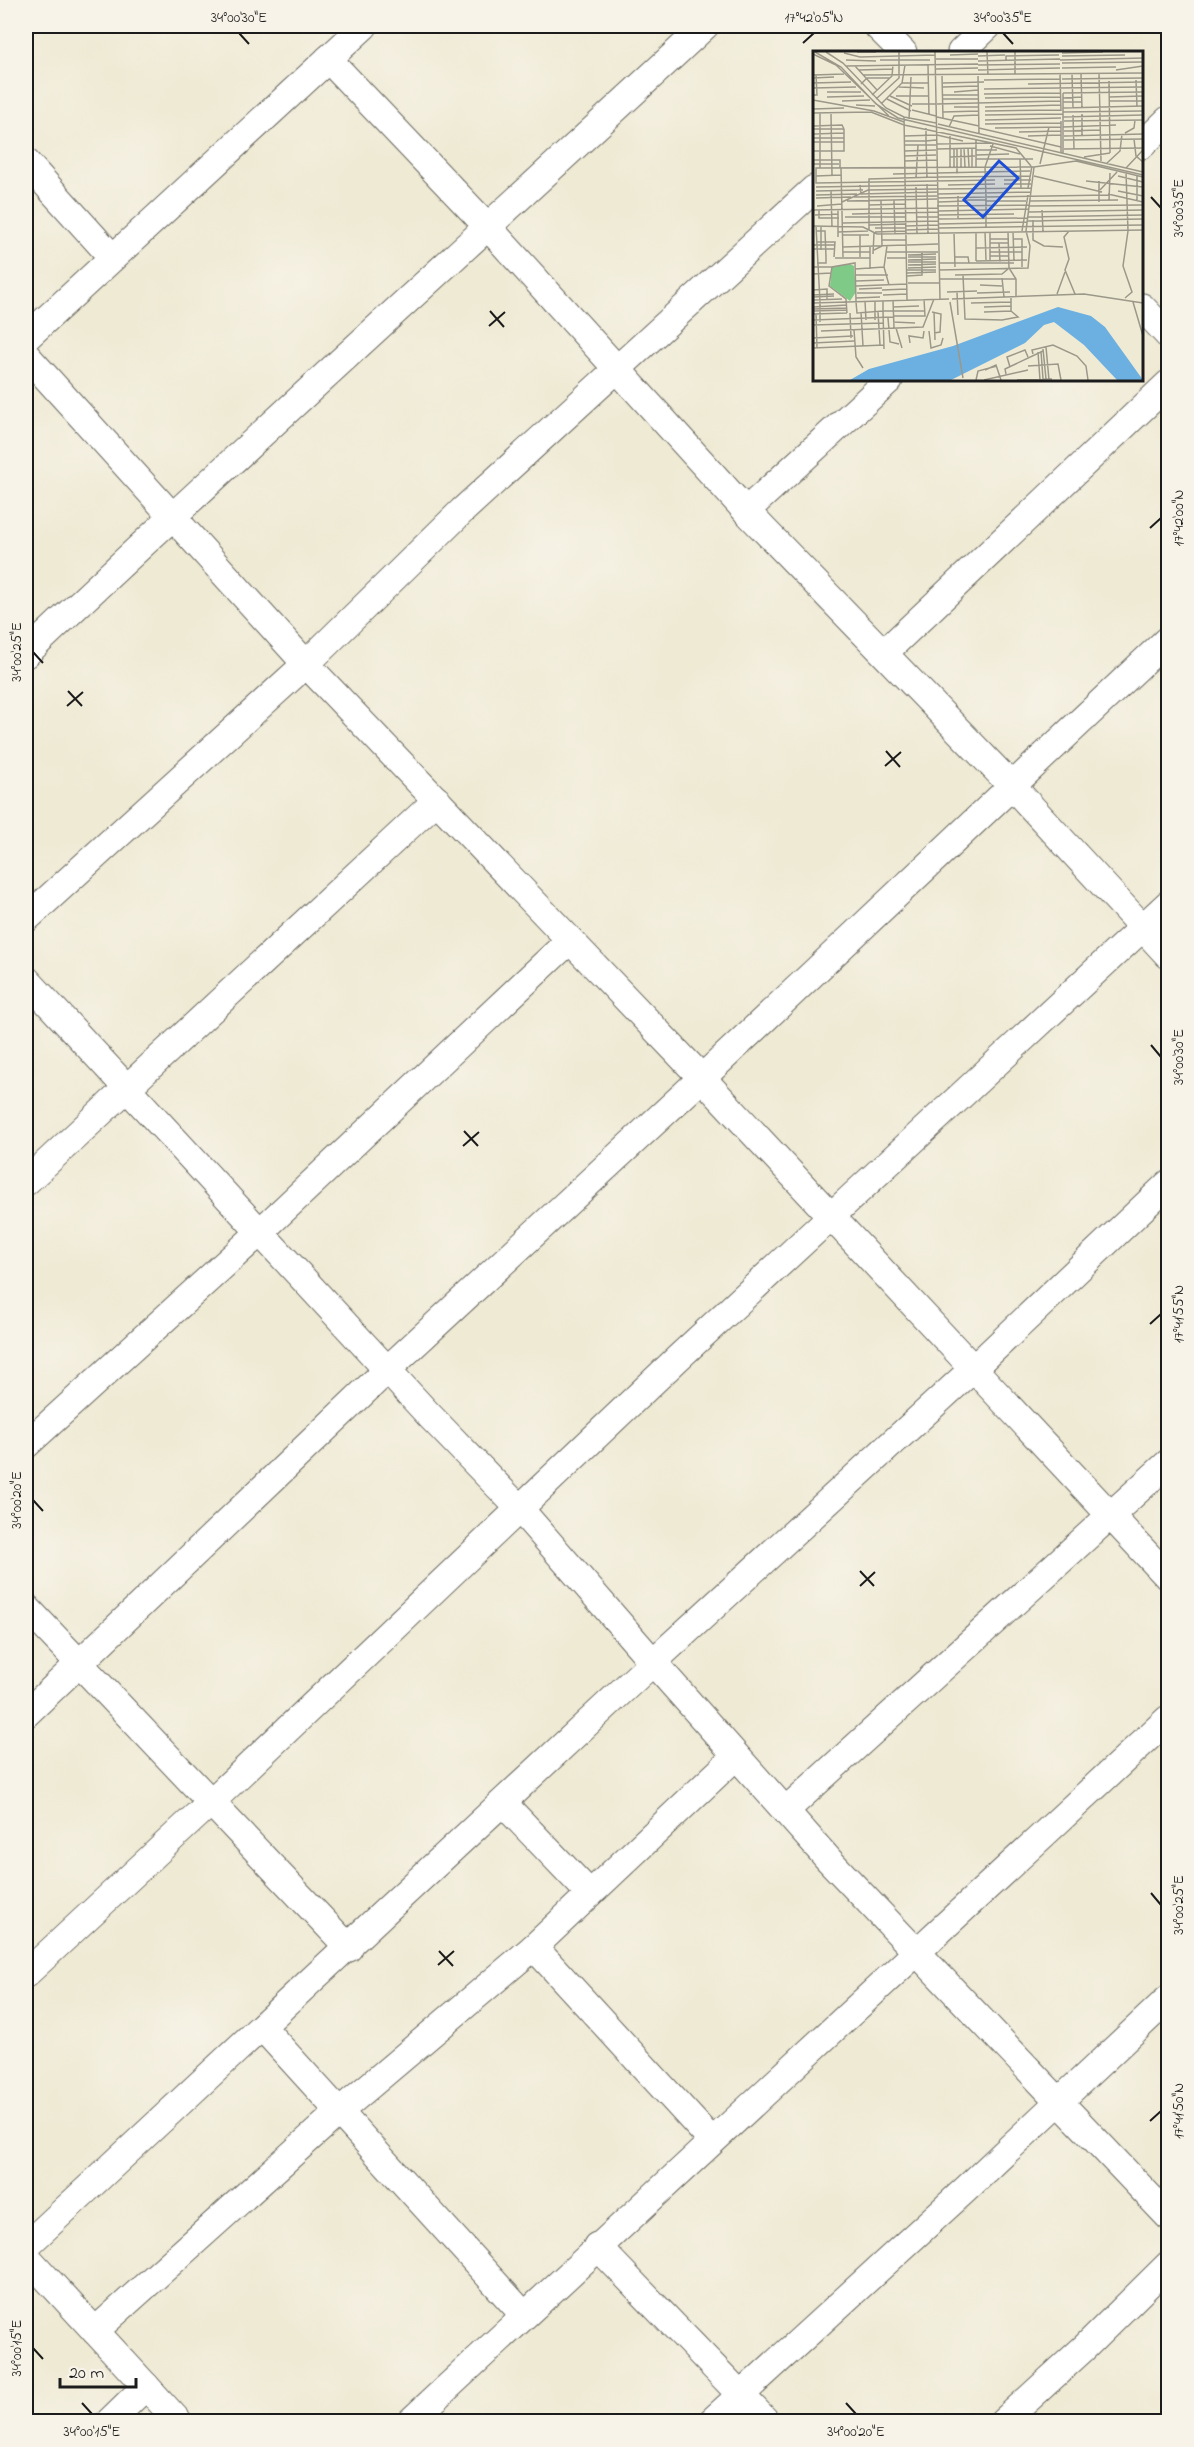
<svg xmlns="http://www.w3.org/2000/svg" width="1194" height="2447" viewBox="0 0 1194 2447" font-family="'Indie Flower',sans-serif">
<style>
.lines{fill:none;stroke-linecap:round;stroke-linejoin:round}
.minor-casing{stroke:#66645c;stroke-width:29}
.minor{stroke:#fff;stroke-width:27}
.ticks{fill:none;stroke:#1c1c1c;stroke-width:2}
.inset-road{fill:none;stroke:#9b988a;stroke-width:1.5}
.view{fill:#1d4ed8;fill-opacity:0.15;stroke:#1d4ed8;stroke-width:3}
.inset-edge{fill:none;stroke:#1c1c1c;stroke-width:3}
.neatline{fill:none;stroke:#1c1c1c;stroke-width:2}
.ticks-label{font-size:15px;text-anchor:middle;fill:#1c1c1c}
</style>
<rect width="100%" height="100%" fill="#f7f3e8"/>
<filter id="ink" filterUnits="userSpaceOnUse"><feTurbulence type="fractalNoise" baseFrequency=".0167" numOctaves="2"/><feDisplacementMap in="SourceGraphic" scale="12" xChannelSelector="R" yChannelSelector="G"/><feConvolveMatrix kernelMatrix="1 2 1 2 8 2 1 2 1" color-interpolation-filters="sRGB"/></filter>
<filter id="wash" filterUnits="userSpaceOnUse"><feTurbulence type="fractalNoise" baseFrequency=".008" numOctaves="4" result="noise"/><feDisplacementMap in="SourceGraphic" scale="24" xChannelSelector="R" yChannelSelector="G"/><feGaussianBlur stdDeviation="1.35" result="paint"/><feColorMatrix in="noise" values="0 0 0 0 0 0 0 0 0 0 0 0 0 0 0 0 0 1.4 0 .05"/><feComposite in="paint" operator="in"/></filter>
<g filter="url(#wash)">
<rect width="100%" height="100%" fill="#efead4"/>
</g>
<g filter="url(#ink)">
<g class="lines">
<defs>
<g id="minor">
<path d="M 877,26 L 903,52"/>
<path d="M 961,52 L 988,26"/>
<path d="M 328,59 L 489,228 L 746,511 L 1012,786 L 1168,955"/>
<path d="M 1142,145 L 1168,120"/>
<path d="M 26,162 L 112,257"/>
<path d="M 1142,307 L 1168,335"/>
<path d="M 26,338 L 364,26"/>
<path d="M 26,355 L 306,664 L 702,1078 L 1168,1577"/>
<path d="M 746,511 L 889,380"/>
<path d="M 884,653 L 1168,384"/>
<path d="M 26,654 C 249,442 480,236 705,26"/>
<path d="M 26,919 L 306,664 L 462,511 L 814,189"/>
<path d="M 26,979 L 429,1415 L 519,1508 L 653,1662 L 26,2246"/>
<path d="M 26,1182 L 437,800"/>
<path d="M 1168,1184 L 973,1369 L 653,1662 L 829,1860 L 1168,2216"/>
<path d="M 26,1445 L 259,1233 L 570,940"/>
<path d="M 26,1607 L 349,1948"/>
<path d="M 26,1714 L 388,1369 L 702,1078 L 1168,639"/>
<path d="M 504,1804 L 590,1894"/>
<path d="M 785,1811 L 1168,1463"/>
<path d="M 534,1947 L 711,2140"/>
<path d="M 26,1974 L 210,1803 L 678,1358 L 1168,904"/>
<path d="M 263,2028 L 523,2314"/>
<path d="M 597,2246 L 767,2422"/>
<path d="M 26,2256 L 179,2422"/>
<path d="M 95,2331 L 341,2110 L 534,1947 L 736,1756"/>
<path d="M 109,2422 L 146,2386"/>
<path d="M 410,2422 L 1168,1719"/>
<path d="M 711,2422 L 965,2190 L 1168,1999"/>
<path d="M 1003,2422 L 1084,2348 L 1168,2265"/>
</g>
</defs>
<use href="#minor" class="minor-casing"/>
<use href="#minor" class="minor"/>
</g>
</g>
<path class="ticks" d="M 239,33 L 249,44M 1003,33 L 1013,44M 803,43 L 814,33M 1151,197 L 1161,208M 490,311 L 504,327M 489,326 L 505,312M 1150,528 L 1161,518M 33,652 L 43,663M 68,691 L 82,706M 67,706 L 83,692M 886,751 L 900,767M 885,766 L 901,752M 1151,1045 L 1161,1057M 464,1131 L 478,1146M 463,1146 L 479,1132M 1150,1324 L 1161,1314M 33,1500 L 43,1511M 860,1571 L 874,1586M 860,1586 L 875,1572M 1151,1893 L 1161,1905M 439,1951 L 453,1966M 438,1965 L 454,1951M 1150,2121 L 1161,2111M 33,2348 L 43,2359M 82,2403 L 92,2414M 846,2403 L 856,2414"/>
<g transform="translate(813 51)">
<rect width="330" height="330" fill="#efead4"/>
<path d="M 37,213 L 41,215 L 43,241 L 37,250 L 17,235 L 19,216 Z" fill="#80ca88"/>
<path d="M 245,256 L 278,265 L 292,276 L 330,329 L 304,329 L 271,294 L 241,271 L 231,274 L 212,292 L 138,329 L 37,329 L 56,318 L 140,295 Z" fill="#6bb0e1"/>
<path class="inset-road" d="M 2,1 L 28,16 L 63,53 L 85,67 L 330,124M 13,1 L 30,12 L 73,57 L 91,66 L 123,72M 44,1 L 63,1M 122,1 L 127,249M 174,1 L 175,24M 202,1 L 202,23M 31,2 L 47,6 L 122,4M 249,2 L 290,1M 0,3 L 23,14 L 76,65M 137,4 L 165,3M 165,5 L 192,4M 249,5 L 312,4M 123,8 L 165,8M 33,9 L 63,10M 67,9 L 117,9M 193,9 L 193,5 L 246,4M 247,9 L 330,7M 165,10 L 247,8M 249,12 L 330,11M 115,14 L 116,64M 165,14 L 247,13M 33,15 L 165,13M 42,15 L 64,39M 249,17 L 303,16M 123,18 L 165,17M 46,19 L 80,18M 165,19 L 247,17M 303,19 L 330,15M 286,22 L 288,110M 247,23 L 248,60M 259,23 L 260,57M 268,23 L 269,57M 0,24 L 31,23M 50,24 L 330,22M 129,25 L 130,67M 165,25 L 166,83M 0,27 L 21,26M 249,28 L 330,27M 171,29 L 247,28M 323,29 L 324,56M 296,30 L 297,102M 0,32 L 38,31M 89,32 L 115,32M 130,32 L 171,31M 48,33 L 54,27 L 77,27M 215,33 L 330,31M 86,36 L 111,37M 130,36 L 165,35M 0,37 L 43,36M 171,38 L 330,36M 14,41 L 48,41M 141,41 L 165,39M 250,42 L 330,41M 250,42 L 250,103M 171,43 L 247,42M 0,44 L 4,44 L 3,24M 59,44 L 79,25 L 80,14M 130,44 L 165,44M 77,45 L 99,55M 83,45 L 116,45M 14,46 L 51,45M 296,46 L 330,45M 172,47 L 248,46M 250,47 L 269,46M 63,48 L 86,27 L 86,1M 74,48 L 98,60M 130,48 L 165,48M 0,49 L 61,60 L 91,71M 29,50 L 57,49M 296,50 L 330,50M 250,51 L 269,51M 68,53 L 89,32 L 92,14M 99,53 L 123,53M 124,53 L 248,50M 43,54 L 62,55M 141,56 L 166,56M 172,56 L 248,54M 250,57 L 330,55M 0,58 L 31,57M 99,59 L 123,65M 172,60 L 248,59M 130,61 L 166,60M 250,61 L 330,60M 0,62 L 58,61 L 91,74 L 203,97 L 218,115M 7,62 L 7,117M 18,63 L 19,124M 269,63 L 269,84M 172,64 L 250,63M 260,64 L 261,98M 91,66 L 94,249M 124,66 L 166,75M 250,66 L 330,64M 96,68 L 98,26M 172,69 L 248,67M 251,70 L 330,69M 125,73 L 330,121M 172,73 L 248,72M 0,75 L 29,74 L 31,78M 136,76 L 141,65 L 166,64M 250,76 L 303,74M 166,77 L 248,96M 182,77 L 248,76M 0,78 L 31,78M 251,80 L 288,79M 206,81 L 248,80M 312,82 L 321,77 L 322,69M 0,83 L 31,82M 91,85 L 124,84 L 150,90M 137,85 L 137,117M 215,85 L 248,84M 251,85 L 330,83M 0,87 L 31,87M 163,88 L 163,117M 321,88 L 323,105 L 330,111M 251,89 L 330,88M 91,90 L 113,90 L 113,77M 0,91 L 31,91M 124,93 L 179,92M 91,94 L 123,94M 177,95 L 207,103M 141,97 L 141,117M 148,97 L 148,117M 151,97 L 152,116M 155,97 L 156,116M 159,97 L 159,116M 124,98 L 163,97M 251,98 L 330,97M 163,99 L 184,99M 0,100 L 31,100 L 31,78M 91,100 L 123,99M 248,102 L 248,70M 163,104 L 196,103M 91,105 L 123,104M 137,106 L 162,105M 271,106 L 297,102M 163,108 L 220,108M 207,108 L 208,137M 0,109 L 27,109 L 27,117M 91,110 L 124,109M 263,110 L 330,126M 294,112 L 307,100 L 309,83M 0,113 L 26,113M 227,113 L 236,76M 221,116 L 263,110M 28,117 L 30,206M 313,117 L 330,99M 124,122 L 217,120M 80,123 L 124,122M 144,123 L 144,97M 324,124 L 324,150M 3,125 L 28,124M 221,125 L 289,141M 305,125 L 330,131M 125,126 L 217,125M 103,127 L 105,94M 114,127 L 113,90 L 123,89M 191,129 L 218,129M 273,130 L 330,136M 286,130 L 286,151M 114,133 L 115,182M 191,133 L 218,133M 47,134 L 48,143 L 124,141M 135,134 L 182,133M 3,136 L 124,134M 103,136 L 104,183M 215,137 L 219,115M 125,138 L 219,137M 287,139 L 304,121M 3,140 L 50,139M 18,140 L 19,176M 305,140 L 330,145M 125,143 L 218,141M 295,143 L 330,151M 3,144 L 44,143M 145,145 L 145,168M 41,146 L 124,145M 3,147 L 38,146M 125,147 L 173,146 L 172,116 L 180,93M 81,149 L 82,183M 154,149 L 173,149M 34,150 L 124,148M 173,150 L 213,150M 217,150 L 305,149M 296,150 L 297,122M 29,151 L 55,139 L 124,138M 125,151 L 154,150M 56,154 L 92,153M 4,155 L 29,153M 124,155 L 217,154M 216,155 L 330,154M 0,159 L 125,157M 6,159 L 6,167 L 26,167M 229,159 L 230,180M 125,160 L 216,158M 216,161 L 330,159M 39,163 L 125,161M 2,164 L 25,163M 125,164 L 201,163M 32,166 L 92,166M 103,166 L 125,166M 215,166 L 330,164M 125,168 L 215,167M 220,169 L 220,189 L 231,195 L 250,196M 215,170 L 330,168M 30,172 L 125,170M 126,173 L 214,171M 56,174 L 92,173M 0,175 L 50,176 L 64,183 L 330,179M 3,175 L 7,251M 8,175 L 8,199M 93,175 L 125,174M 173,176 L 173,146 L 296,144M 62,177 L 93,177M 126,177 L 330,174M 56,179 L 56,128 L 124,126M 93,179 L 125,178M 4,180 L 12,180 L 13,206 L 13,212 L 4,212M 209,180 L 215,144M 256,180 L 251,186 L 256,208 L 252,219 L 262,243M 25,181 L 55,180M 62,181 L 93,180M 163,181 L 163,210M 172,181 L 173,209M 177,181 L 177,209M 195,181 L 196,217 L 203,228 L 203,245M 200,181 L 201,209M 141,182 L 142,216M 30,184 L 56,184M 47,184 L 47,206M 25,186 L 25,159M 177,188 L 196,188M 200,188 L 209,188 L 209,216M 69,189 L 93,189M 4,191 L 22,191 L 21,206M 177,192 L 196,192M 186,192 L 187,211M 0,194 L 22,194M 94,194 L 125,193M 57,195 L 57,218M 30,196 L 93,194M 163,197 L 214,196M 0,198 L 21,198M 61,199 L 69,195 L 68,150M 30,201 L 57,201M 74,201 L 93,201M 94,201 L 125,201M 177,201 L 209,201M 60,203 L 61,182M 95,204 L 123,203M 177,205 L 196,205M 95,206 L 123,206M 142,206 L 155,206 L 156,212M 22,207 L 57,207M 74,207 L 93,207M 95,209 L 123,208M 163,210 L 214,209M 95,211 L 123,211M 126,212 L 201,212M 95,214 L 123,213M 0,216 L 19,216M 71,216 L 74,195M 71,216 L 76,234M 95,217 L 123,216M 42,218 L 71,216M 94,219 L 123,219M 126,219 L 215,217 L 217,195 L 213,180 L 221,116 L 3,117 L 3,132 L 182,129M 94,222 L 123,221M 0,223 L 18,222M 43,224 L 75,224M 142,224 L 189,223 L 195,218M 150,224 L 152,268 L 189,269 L 205,266 L 198,260M 94,225 L 109,224 L 109,202M 189,227 L 191,246M 127,228 L 203,228M 43,230 L 71,229M 95,232 L 126,232M 167,234 L 189,235M 43,235 L 94,233M 46,238 L 69,237M 0,239 L 14,238 L 14,249M 69,239 L 94,238M 134,241 L 164,240M 144,241 L 145,264M 44,242 L 69,242M 164,242 L 197,241M 244,243 L 252,221M 0,244 L 21,243M 70,244 L 94,243M 0,246 L 21,245M 43,247 L 67,246M 312,247 L 319,241 L 310,215 L 315,180 L 313,121M 139,248 L 271,243 L 330,252M 0,249 L 29,248M 80,249 L 81,277M 52,250 L 53,269M 70,250 L 70,260 L 112,260M 43,251 L 44,262 L 70,260 L 71,298M 137,251 L 150,327M 320,251 L 330,285M 0,252 L 136,248M 7,252 L 7,271M 158,252 L 198,251M 0,256 L 34,254M 80,256 L 106,255M 171,256 L 198,255M 0,258 L 34,257M 0,260 L 34,259M 48,261 L 50,295M 65,261 L 67,294M 119,261 L 128,263 L 127,281 L 121,282M 121,261 L 122,289M 171,261 L 198,260 L 198,247M 34,262 L 33,248 L 16,235 L 19,216 L 42,212 L 43,250M 37,262 L 38,287M 0,263 L 34,262M 3,263 L 4,297M 80,265 L 112,265 L 111,248M 75,267 L 77,291 L 86,293M 0,269 L 80,266M 62,269 L 62,250M 80,271 L 102,272M 0,274 L 70,272M 83,277 L 89,297M 41,279 L 43,306 L 50,317M 8,280 L 110,276 L 121,248M 116,280 L 118,297 L 128,294 L 130,287M 0,287 L 40,285M 0,292 L 41,290M 97,292 L 96,285 L 110,287 L 111,280M 233,296 L 236,329M 0,297 L 71,294M 230,298 L 233,328M 228,300 L 230,328M 225,301 L 227,329M 220,303 L 219,299 L 240,294 L 264,305 L 273,315 L 275,329M 215,315 L 245,313 L 248,329M 197,316 L 194,306 L 212,299 L 215,306M 172,319 L 183,314 L 188,329M 193,323 L 192,318 L 230,300M 163,329 L 165,320 L 184,315M 171,329 L 215,319M 204,329 L 239,328"/>
<path class="view" d="M 186,110 L 205,127 L 170,166 L 151,149 Z"/>
<rect width="330" height="330" class="inset-edge"/>
</g>
<rect width="1194" height="2447" fill="none" stroke="#f7f3e8" stroke-width="66"/>
<path d="M60 2378v9h76v-9" fill="none" stroke="#1c1c1c" stroke-width="3"/>
<text x="69" y="2378" font-size="18" fill="#1c1c1c" stroke="#f7f3e8" stroke-width="4.5" paint-order="stroke">20 m</text>
<rect x="33" y="33" width="1128" height="2381" class="neatline"/>
<g class="ticks-label">
<text x="239" y="22">34°00'30"E</text>
<text x="814" y="22">17°42'05"N</text>
<text x="1003" y="22">34°00'35"E</text>
<text transform="translate(1178 208) rotate(-90)" y="5">34°00'35"E</text>
<text transform="translate(1178 518) rotate(-90)" y="5">17°42'00"N</text>
<text transform="translate(16 652) rotate(-90)" y="5">34°00'25"E</text>
<text transform="translate(1178 1057) rotate(-90)" y="5">34°00'30"E</text>
<text transform="translate(1178 1314) rotate(-90)" y="5">17°41'55"N</text>
<text transform="translate(16 1500) rotate(-90)" y="5">34°00'20"E</text>
<text transform="translate(1178 1905) rotate(-90)" y="5">34°00'25"E</text>
<text transform="translate(1178 2111) rotate(-90)" y="5">17°41'50"N</text>
<text transform="translate(16 2348) rotate(-90)" y="5">34°00'15"E</text>
<text x="92" y="2436">34°00'15"E</text>
<text x="856" y="2436">34°00'20"E</text>
</g>
</svg>
